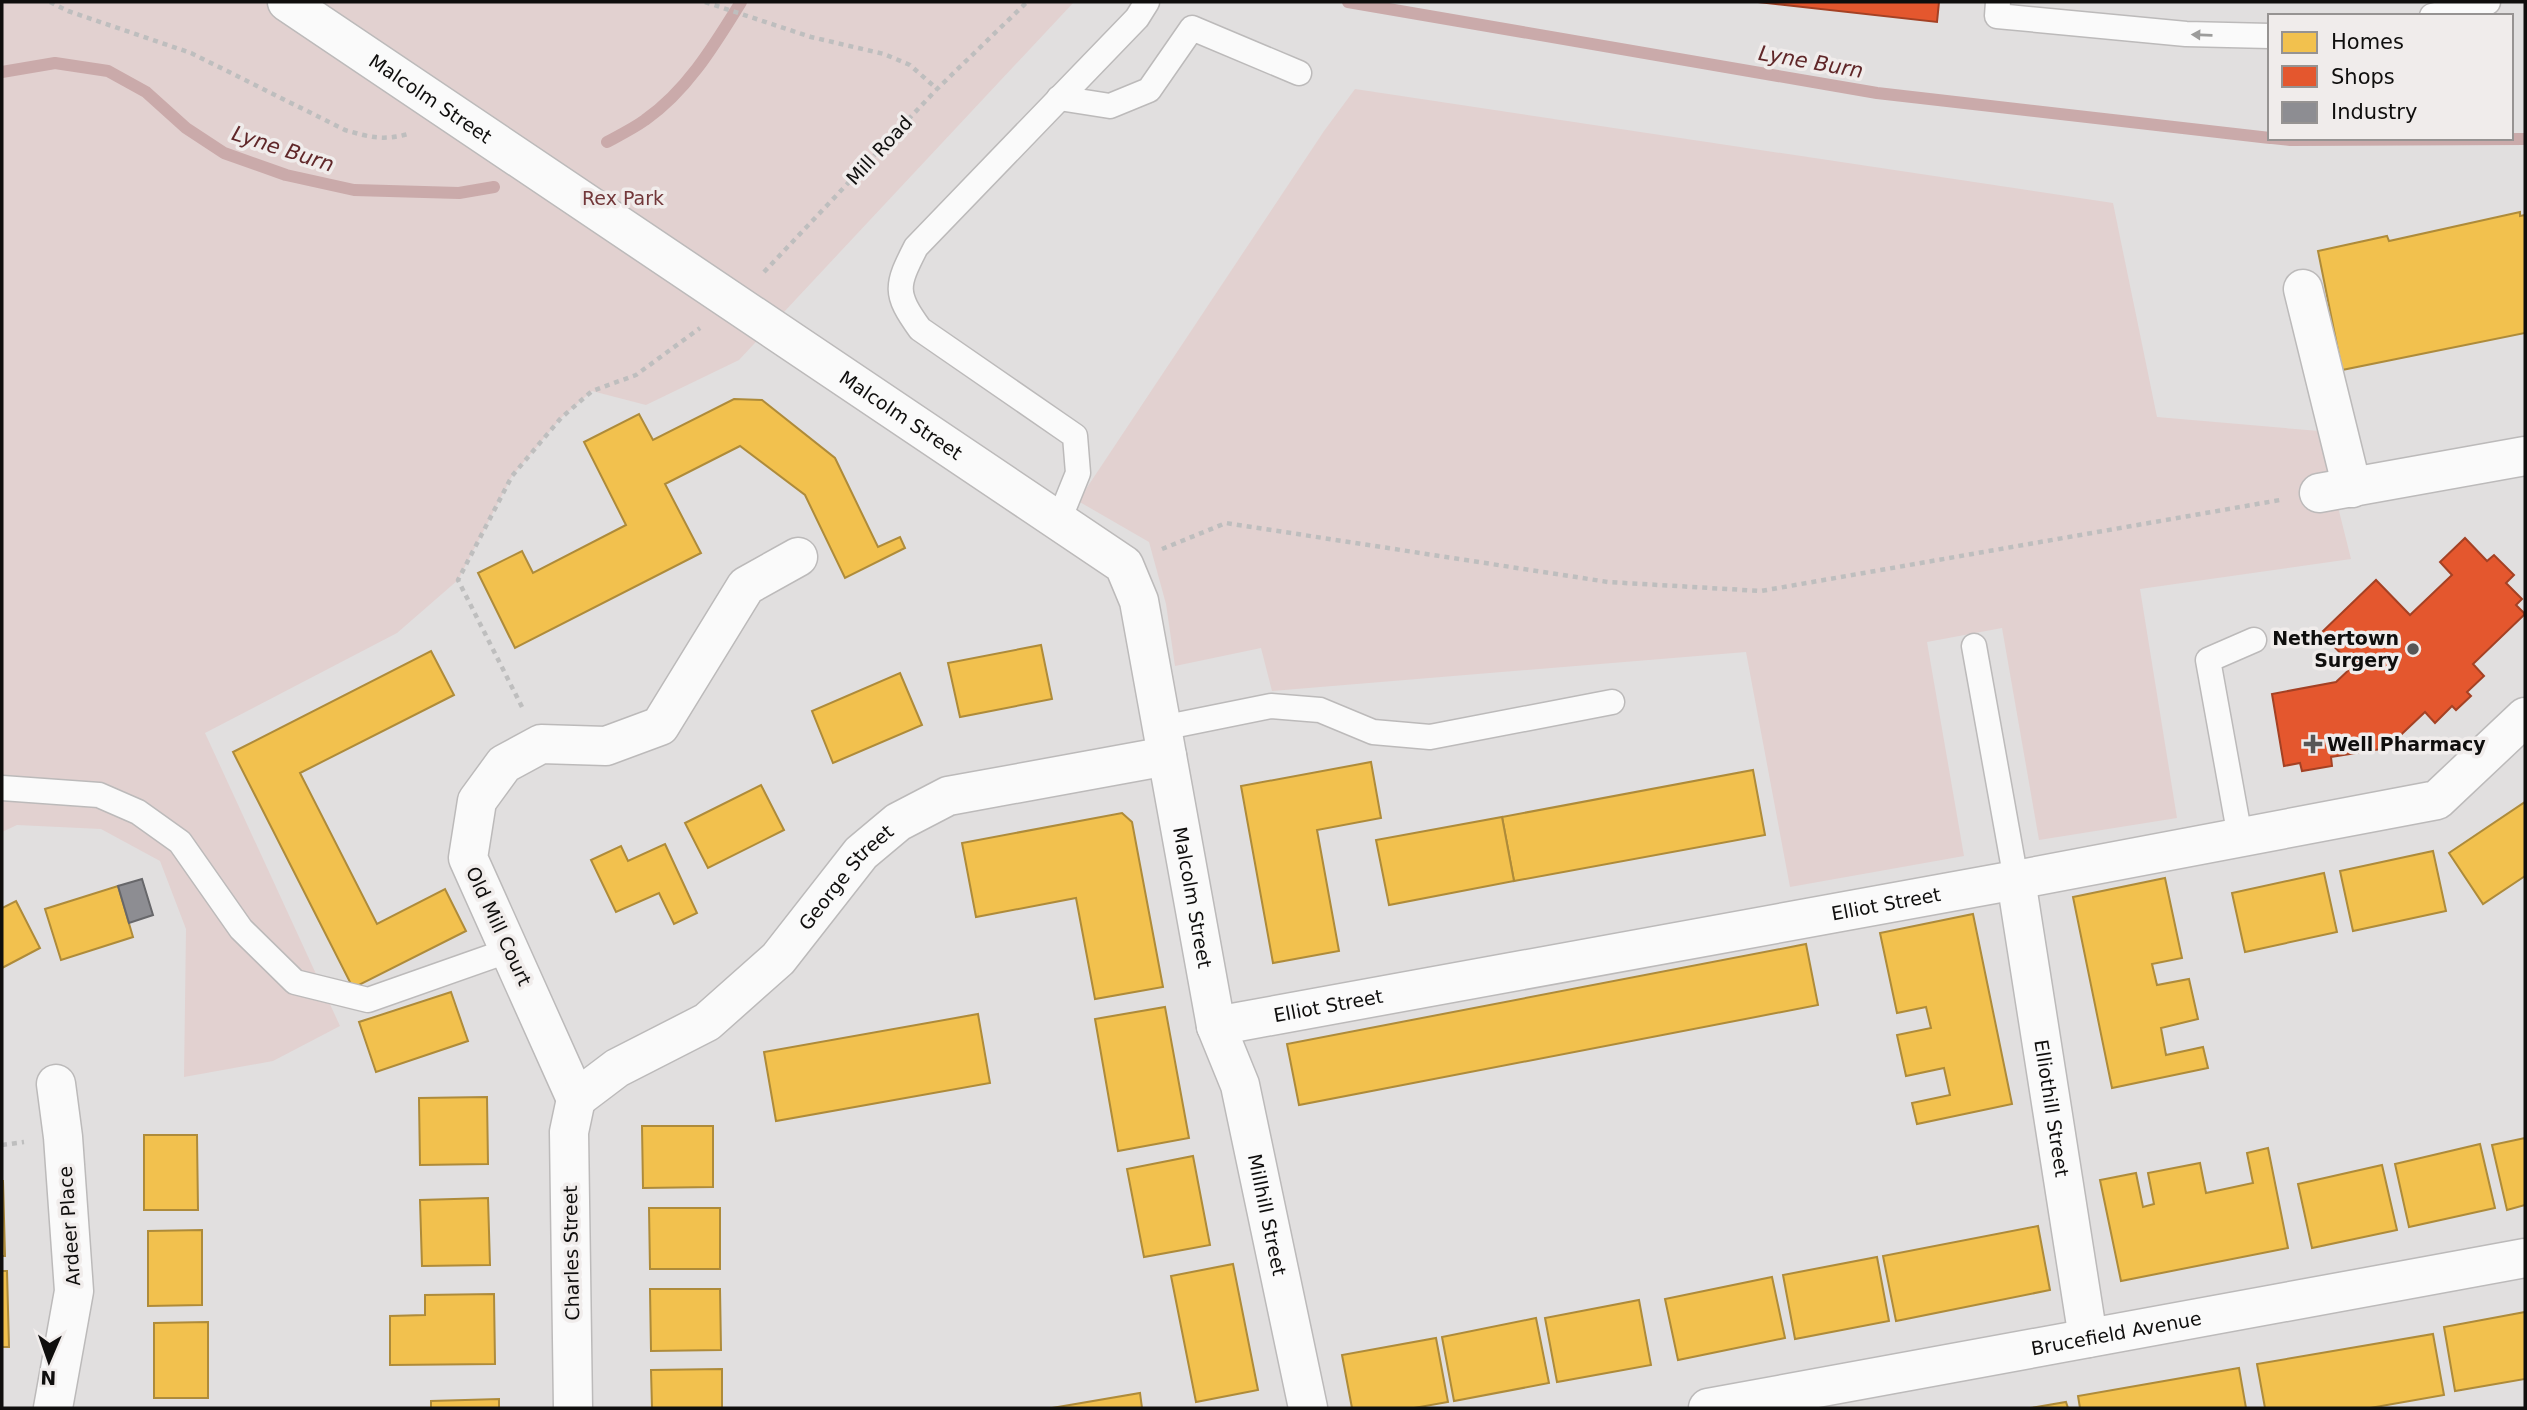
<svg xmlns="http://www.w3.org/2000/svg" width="2527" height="1410" viewBox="0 0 2527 1410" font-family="'DejaVu Sans',sans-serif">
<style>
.green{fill:#e2d1d0}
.homes{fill:#f2c14e;stroke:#ae8b3a;stroke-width:2}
.shops{fill:#e4572e;stroke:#a44124;stroke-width:2}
.industry{fill:#8d8d92;stroke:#67676a;stroke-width:2}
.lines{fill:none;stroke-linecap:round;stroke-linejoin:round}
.stream{stroke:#caaaaa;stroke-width:12}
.service-casing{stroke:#bcbaba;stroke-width:27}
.minor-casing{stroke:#bcbaba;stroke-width:41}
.path{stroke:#bebebe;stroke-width:4.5;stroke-dasharray:5 5;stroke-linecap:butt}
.service{stroke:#fafafa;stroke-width:24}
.minor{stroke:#fafafa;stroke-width:38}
.oneway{fill:#9c9c9b}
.poi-dot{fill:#585756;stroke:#f0eceb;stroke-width:2.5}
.labels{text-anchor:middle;stroke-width:7;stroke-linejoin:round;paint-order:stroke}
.street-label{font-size:19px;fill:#0f0e0d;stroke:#f0eceb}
.park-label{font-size:19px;fill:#723739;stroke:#f0eceb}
.poi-label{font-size:19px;font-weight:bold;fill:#0f0e0d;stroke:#f0eceb;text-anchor:end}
.water-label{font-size:21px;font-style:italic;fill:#602729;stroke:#f0eceb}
</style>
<rect width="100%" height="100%" fill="#e1dfdf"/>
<g class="green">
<path d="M 2,2 L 1074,2 L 739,360 L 646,405 L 592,391 L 561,418 L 512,476 L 458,580 L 397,633 L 205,733 L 340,1026 L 273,1061 L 184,1077 L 186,929 L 160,861 L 101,829 L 17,825 L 2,832 Z"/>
<path d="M 1355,89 L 2113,203 L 2157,417 L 2319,431 L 2351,559 L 2140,589 L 2177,818 L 2039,840 L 2002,628 L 1927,642 L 1964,856 L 1790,887 L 1746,652 L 1272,691 L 1261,648 L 1175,666 L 1166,604 L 1149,542 L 1078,501 L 1324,131 Z"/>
</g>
<g class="homes">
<path d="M 2520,212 L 2520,216 L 2525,215 L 2525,333 L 2342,370 L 2318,251 L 2387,236 L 2389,241 Z"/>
<path d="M 734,399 L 762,400 L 835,458 L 878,547 L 900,537 L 905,548 L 845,578 L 805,495 L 740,446 L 665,484 L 701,553 L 515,648 L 478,573 L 522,551 L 533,573 L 626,525 L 584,442 L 639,414 L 653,440 Z"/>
<path d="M 1041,645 L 1052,699 L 960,717 L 948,663 Z"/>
<path d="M 431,651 L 454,695 L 300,773 L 377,924 L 445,889 L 466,931 L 353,988 L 233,752 Z"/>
<path d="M 900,673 L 922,725 L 833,763 L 812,711 Z"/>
<path d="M 1371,762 L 1381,818 L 1317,830 L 1339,951 L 1273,963 L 1241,786 Z"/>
<path d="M 1753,770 L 1765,835 L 1514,881 L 1502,817 Z"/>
<path d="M 761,785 L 784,830 L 708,868 L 685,823 Z"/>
<path d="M 2525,802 L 2525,876 L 2483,904 L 2449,853 Z"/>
<path d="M 1122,813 L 1132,822 L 1163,987 L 1095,999 L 1076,898 L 976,917 L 962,843 Z"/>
<path d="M 1502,817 L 1514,881 L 1389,905 L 1376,840 Z"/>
<path d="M 665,844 L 697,913 L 674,924 L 659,893 L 616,912 L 591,860 L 621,846 L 628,861 Z"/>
<path d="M 2433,851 L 2446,911 L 2353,931 L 2340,871 Z"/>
<path d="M 2324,873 L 2337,932 L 2245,952 L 2232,893 Z"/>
<path d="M 2165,878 L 2182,958 L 2152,964 L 2157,985 L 2189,979 L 2198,1019 L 2161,1028 L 2166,1055 L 2203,1047 L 2208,1068 L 2112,1088 L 2073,897 Z"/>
<path d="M 118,886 L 133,937 L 61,960 L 45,909 Z"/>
<path d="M 16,901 L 40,948 L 2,968 L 2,908 Z"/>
<path d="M 1973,914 L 2012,1104 L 1917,1124 L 1912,1103 L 1950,1095 L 1944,1068 L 1906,1076 L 1897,1035 L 1931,1028 L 1926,1007 L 1897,1013 L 1880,933 Z"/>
<path d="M 1806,944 L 1818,1005 L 1299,1105 L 1287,1044 Z"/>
<path d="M 451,992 L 468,1041 L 376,1072 L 359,1022 Z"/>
<path d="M 1165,1007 L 1189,1138 L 1118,1151 L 1095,1019 Z"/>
<path d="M 978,1014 L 990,1083 L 776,1121 L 764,1052 Z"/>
<path d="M 487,1097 L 488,1164 L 420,1165 L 419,1098 Z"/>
<path d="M 642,1126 L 713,1126 L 713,1187 L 643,1188 Z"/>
<path d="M 144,1135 L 197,1135 L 198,1210 L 144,1210 Z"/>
<path d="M 2525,1138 L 2525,1205 L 2507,1210 L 2492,1145 Z"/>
<path d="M 2480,1144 L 2495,1208 L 2409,1227 L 2395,1164 Z"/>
<path d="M 2268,1148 L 2288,1248 L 2121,1281 L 2100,1180 L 2136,1173 L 2143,1207 L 2154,1204 L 2148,1173 L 2200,1163 L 2206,1193 L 2253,1183 L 2247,1153 Z"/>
<path d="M 1193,1156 L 1210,1245 L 1144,1257 L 1127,1169 Z"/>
<path d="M 2382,1165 L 2397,1230 L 2312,1248 L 2298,1184 Z"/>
<path d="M 2,1181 L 3,1181 L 5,1256 L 2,1256 Z"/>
<path d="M 488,1198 L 490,1265 L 422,1266 L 420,1200 Z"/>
<path d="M 649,1208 L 720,1208 L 720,1269 L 650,1269 Z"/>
<path d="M 2038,1226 L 2050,1290 L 1896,1321 L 1883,1256 Z"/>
<path d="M 202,1230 L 202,1305 L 148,1306 L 148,1231 Z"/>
<path d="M 1877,1257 L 1889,1321 L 1795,1339 L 1783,1275 Z"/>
<path d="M 1233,1264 L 1258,1390 L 1196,1402 L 1171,1276 Z"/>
<path d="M 2,1271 L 7,1271 L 9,1347 L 2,1347 Z"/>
<path d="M 1772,1277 L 1785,1338 L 1678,1360 L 1665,1299 Z"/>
<path d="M 650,1289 L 720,1289 L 721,1350 L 651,1351 Z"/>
<path d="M 494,1294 L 495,1364 L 390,1365 L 390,1316 L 425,1315 L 425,1295 Z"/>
<path d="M 1639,1300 L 1651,1365 L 1557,1382 L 1545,1318 Z"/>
<path d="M 2525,1312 L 2525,1379 L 2455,1391 L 2444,1327 Z"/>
<path d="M 1536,1318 L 1549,1383 L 1454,1401 L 1442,1337 Z"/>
<path d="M 208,1322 L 208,1398 L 154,1398 L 154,1323 Z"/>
<path d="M 2433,1334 L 2444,1395 L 2370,1408 L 2265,1408 L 2257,1364 Z"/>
<path d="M 1436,1338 L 1448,1402 L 1414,1408 L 1352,1408 L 1342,1355 Z"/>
<path d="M 2239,1368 L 2246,1408 L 2080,1408 L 2078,1396 Z"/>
<path d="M 722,1369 L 722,1408 L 652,1408 L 651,1370 Z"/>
<path d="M 1140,1393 L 1142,1408 L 1052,1408 Z"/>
<path d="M 499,1399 L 499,1408 L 431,1408 L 431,1401 Z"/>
<path d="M 2066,1402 L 2068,1408 L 2031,1408 Z"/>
</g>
<g class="shops">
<path d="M 1758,2 L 1939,2 L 1937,22 Z"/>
<path d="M 2465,538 L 2487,561 L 2494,555 L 2514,575 L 2506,583 L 2522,599 L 2516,605 L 2525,614 L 2473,664 L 2484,676 L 2467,692 L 2471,696 L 2456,710 L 2452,706 L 2435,723 L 2425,712 L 2387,748 L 2331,757 L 2332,766 L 2302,771 L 2300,763 L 2284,766 L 2272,694 L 2336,682 L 2353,666 L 2321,633 L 2376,580 L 2410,615 L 2452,575 L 2440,562 Z"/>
</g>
<path class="industry" d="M 142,879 L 153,915 L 129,923 L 118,886 Z"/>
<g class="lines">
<g class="stream">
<path d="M 1348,2 L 1877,93 L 2270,138"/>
<path d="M 2,72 L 55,63 L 108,71 L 146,92 L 186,128 L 224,153 L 286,175 L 354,190 L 459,193 L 494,187"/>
<path d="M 2272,138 L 2290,140 L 2525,139"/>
<path d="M 607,142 C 620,135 634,128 645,120 C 687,91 715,44 741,2"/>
</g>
<defs>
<g id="service">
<path d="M 1998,2 L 1997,16 L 2186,34 L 2270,36"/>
<path d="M 2432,16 L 2488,2"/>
<path d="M 1059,98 L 1110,106 L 1149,90 L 1192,28 L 1299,73"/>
<path d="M 1059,520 L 1078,473 L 1075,436 L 920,329 C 894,293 896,286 916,247 L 1137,18 L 1147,2"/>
<path d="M 1974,646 L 2016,880"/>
<path d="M 1162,728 L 1271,706 L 1320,710 L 1373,732 L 1430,737 L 1612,702"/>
<path d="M 2,788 L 99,795 L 138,812 L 180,842 L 241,929 L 295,982 L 368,1000 L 510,950"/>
<path d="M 2240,837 L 2208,660 L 2254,640"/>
</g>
<g id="minor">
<path id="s1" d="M 287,2 L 1124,565 L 1139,601 L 1216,1026 L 1240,1085 L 1308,1408"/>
<path d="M 2303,289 L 2352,488"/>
<path d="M 2319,493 L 2525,456"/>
<path id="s2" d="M 2016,880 L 2088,1338"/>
<path id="s3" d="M 1216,1026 L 2016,880 L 2437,800 L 2525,717"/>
<path d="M 576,1099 L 468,858 L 477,801 L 504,764 L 541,744 L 606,746 L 660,726 L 746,586 L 798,557"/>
<path id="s4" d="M 576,1099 L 617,1068 L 707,1022 L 778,959 L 861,853 L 898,822 L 948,796 L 1167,756"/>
<path d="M 53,1408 L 74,1291 L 63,1137 L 56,1084"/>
<path d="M 573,1408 L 569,1132 L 576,1099"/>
<path id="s5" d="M 1708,1408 L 2525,1258"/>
</g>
</defs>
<use href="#service" class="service-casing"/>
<use href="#minor" class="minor-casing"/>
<g class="path">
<path d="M 50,2 L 68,11 L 191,53 L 345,130 C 369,137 383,141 408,134"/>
<path d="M 705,2 L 811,37 L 884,54 L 910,65 L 937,89"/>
<path d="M 764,272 L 937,89 L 1027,2"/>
<path d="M 1162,549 L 1226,523 L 1608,582 L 1761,591 L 2280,500"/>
<path d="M 522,707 L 458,580 L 512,476 L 561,418 L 592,391 L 636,375 L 700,328"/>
<path d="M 2,1145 L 24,1142"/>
</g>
<use href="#service" class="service"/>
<use href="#minor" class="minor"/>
</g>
<defs><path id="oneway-solid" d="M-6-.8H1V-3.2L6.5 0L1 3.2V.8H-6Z" transform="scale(1.75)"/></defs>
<use class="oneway" href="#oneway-solid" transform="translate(2202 35) rotate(-178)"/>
<g class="poi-dot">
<circle cx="2413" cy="649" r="7"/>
<path d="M2309.5 733.5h7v7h7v7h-7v7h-7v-7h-7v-7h7z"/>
</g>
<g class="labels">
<g class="street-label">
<text dy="7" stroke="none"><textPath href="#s1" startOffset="173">Malcolm Street</textPath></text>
<text transform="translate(879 150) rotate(-47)" y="7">Mill Road</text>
<text dy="7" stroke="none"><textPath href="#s1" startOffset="740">Malcolm Street</textPath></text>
<text dy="7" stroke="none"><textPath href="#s4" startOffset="354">George Street</textPath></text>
<text dy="7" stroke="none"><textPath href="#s1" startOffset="1349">Malcolm Street</textPath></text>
<text dy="7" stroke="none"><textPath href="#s3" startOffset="681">Elliot Street</textPath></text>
<text transform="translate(499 926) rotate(65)" y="7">Old Mill Court</text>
<text dy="7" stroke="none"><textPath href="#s3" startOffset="114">Elliot Street</textPath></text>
<text dy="7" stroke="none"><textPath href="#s2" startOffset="231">Elliothill Street</textPath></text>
<text dy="7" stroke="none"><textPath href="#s1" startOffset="1676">Millhill Street</textPath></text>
<text transform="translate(69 1226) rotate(-94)" y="7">Ardeer Place</text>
<text transform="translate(571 1253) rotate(-91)" y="7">Charles Street</text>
<text dy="7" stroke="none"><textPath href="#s5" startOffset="415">Brucefield Avenue</textPath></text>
</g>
<g class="park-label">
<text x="623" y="205">Rex Park</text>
</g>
<g class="poi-label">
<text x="2399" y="645">Nethertown<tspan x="2399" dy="22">Surgery</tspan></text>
<text x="2327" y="751" text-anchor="start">Well Pharmacy</text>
</g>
<g class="water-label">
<text transform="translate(1811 62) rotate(10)" y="7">Lyne Burn</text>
<text transform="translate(283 149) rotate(18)" y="7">Lyne Burn</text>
</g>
</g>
<rect width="2527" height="1410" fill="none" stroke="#0f0e0d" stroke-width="7"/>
<rect x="2268" y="14" width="245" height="126" fill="#f0eceb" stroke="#969392" stroke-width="2"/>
<rect x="2282" y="32" width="35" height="21" fill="#f2c14e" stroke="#969392" stroke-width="2"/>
<text x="2331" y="49" font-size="21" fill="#0f0e0d">Homes</text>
<rect x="2282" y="66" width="35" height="21" fill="#e4572e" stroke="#969392" stroke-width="2"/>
<text x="2331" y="84" font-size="21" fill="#0f0e0d">Shops</text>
<rect x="2282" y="102" width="35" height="21" fill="#8d8d92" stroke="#969392" stroke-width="2"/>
<text x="2331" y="119" font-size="21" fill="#0f0e0d">Industry</text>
<g transform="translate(49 1361) rotate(182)" stroke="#f0eceb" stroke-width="5" paint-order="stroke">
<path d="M0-5L12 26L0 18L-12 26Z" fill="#0f0e0d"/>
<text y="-10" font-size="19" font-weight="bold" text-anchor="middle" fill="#0f0e0d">N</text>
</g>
</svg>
